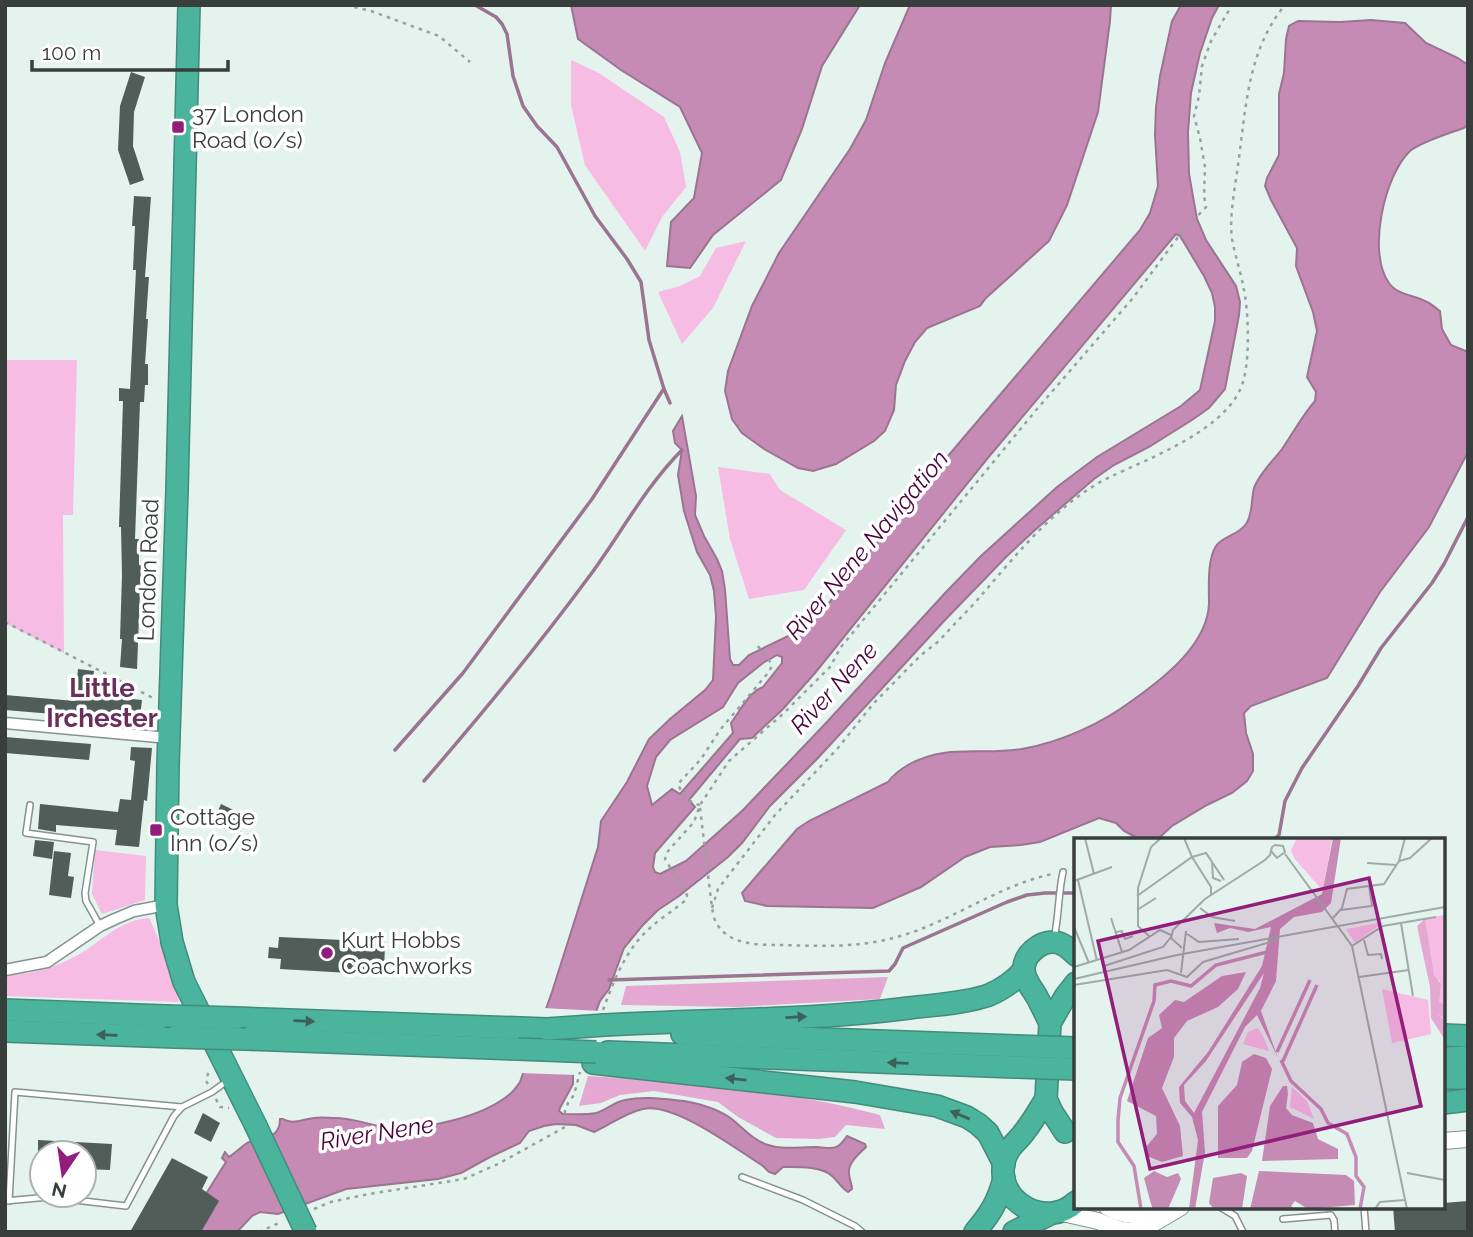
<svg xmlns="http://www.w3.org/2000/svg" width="1473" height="1237" viewBox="0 0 1473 1237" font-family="Raleway,sans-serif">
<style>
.green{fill:#f6bce4}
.forest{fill:#e5a8d2}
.water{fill:#c68bb4;stroke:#9b7490;stroke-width:2;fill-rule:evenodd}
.pier{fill:#e4f3ee}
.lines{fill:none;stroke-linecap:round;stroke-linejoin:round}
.stream{stroke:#9b7490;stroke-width:3.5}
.building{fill:#505d59}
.lane-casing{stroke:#84938e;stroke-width:8}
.street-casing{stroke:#84938e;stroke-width:13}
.secondary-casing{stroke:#84938e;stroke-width:18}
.highway-casing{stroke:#448b7a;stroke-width:24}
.path{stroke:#97a29f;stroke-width:2.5;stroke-dasharray:3.5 5;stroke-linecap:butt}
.lane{stroke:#fff;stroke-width:5}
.street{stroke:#fff;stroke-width:10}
.secondary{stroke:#fff;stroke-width:16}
.highway{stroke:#4ab49c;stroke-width:21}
.highway-bridge-casing{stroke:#448b7a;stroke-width:24;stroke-linecap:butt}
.highway-bridge{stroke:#4ab49c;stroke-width:21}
.oneway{fill:#3d6159}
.poi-dot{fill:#931d7a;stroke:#fff;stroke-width:2.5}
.labels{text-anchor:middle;stroke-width:7;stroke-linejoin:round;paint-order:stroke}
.poi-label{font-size:23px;fill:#383e3c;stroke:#fff;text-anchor:start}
.street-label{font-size:23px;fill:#383e3c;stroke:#fff}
.water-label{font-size:24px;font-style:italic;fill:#4b033d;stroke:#fff}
.quarter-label{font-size:26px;font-weight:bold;fill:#692f5a;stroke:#fff}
.inset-river{fill:none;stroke:#c68bb4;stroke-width:3.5}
.inset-road{fill:none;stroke:#9faba7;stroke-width:2}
.view{fill:#931d7a;fill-opacity:0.15;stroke:#931d7a;stroke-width:3.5}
.inset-edge{fill:none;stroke:#383e3c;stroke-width:3.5}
</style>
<rect width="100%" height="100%" fill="#e4f3ee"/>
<g class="green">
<path d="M 571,60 L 599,73 L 664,117 L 680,152 L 686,187 L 662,217 L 645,251 L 585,165 L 571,105 Z"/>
<path d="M 746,241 L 713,308 L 682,344 L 658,292 L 680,286 L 700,276 L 716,248 Z"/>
<path d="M 5,360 L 77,360 L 73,515 L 63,515 L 64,653 L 5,623 Z"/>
<path d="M 718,467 L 770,474 L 780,490 L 846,530 L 804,590 L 749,599 L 730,539 Z"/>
<path d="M 95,850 L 146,856 L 145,900 L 102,914 L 92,894 Z"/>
<path d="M 147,918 L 150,919 L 169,965 L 179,1002 L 5,996 L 5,976 C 33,973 49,970 74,957 C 100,944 115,922 147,918 Z"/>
</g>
<g class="forest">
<path d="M 888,977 L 880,999 L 737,1007 L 621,1005 L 626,986 Z"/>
<path d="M 588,1076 C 686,1081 786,1090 880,1115 L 885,1129 L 846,1125 L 835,1137 L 819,1139 L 776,1138 L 738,1117 L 718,1102 L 654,1091 L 620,1095 L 601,1103 L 579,1106 Z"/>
</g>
<g class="water">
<path d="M 571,5 L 860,5 L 822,66 L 802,129 L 781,180 L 713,235 L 690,268 L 667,266 L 671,222 L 694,198 L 702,153 L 680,107 L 621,70 L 578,39 Z"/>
<path d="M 910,5 L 1111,5 L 1110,21 L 1098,112 L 1067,205 L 1049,241 L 986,298 L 980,306 L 927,328 L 915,342 L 905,361 L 896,385 L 894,410 L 885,431 L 874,441 L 836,464 L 813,471 L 798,468 L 764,449 L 742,433 L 732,419 L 725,391 L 728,371 L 752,306 L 779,253 L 850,149 L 866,120 L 885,63 Z"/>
<path d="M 1181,5 L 1219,5 L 1212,18 L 1200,53 L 1191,93 L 1188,132 L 1189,174 L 1197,219 L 1206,240 L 1236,286 L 1240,302 L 1239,315 L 1225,389 L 1209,408 L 1192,420 L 1149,447 L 1114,465 L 1094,479 L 1035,530 L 1006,557 L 945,620 L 817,759 L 770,806 L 742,843 L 728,857 L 679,896 L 658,910 L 642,926 L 624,948 L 609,989 L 600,1001 L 573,1075 L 573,1084 L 560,1108 L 559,1111 L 563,1114 C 574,1114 585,1115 596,1113 C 606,1110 614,1102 625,1100 C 644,1096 664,1099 684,1101 C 701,1104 719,1109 733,1120 C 744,1129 753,1140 768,1145 C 783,1150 800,1147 816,1147 C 833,1148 836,1152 847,1136 L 865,1144 L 866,1147 C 860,1153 849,1162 849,1171 C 848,1177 852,1183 852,1189 L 848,1192 C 841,1188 838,1181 832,1176 C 822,1166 797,1167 783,1167 L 775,1174 L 769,1172 L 763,1166 C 736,1149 674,1102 643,1109 C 625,1113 610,1125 594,1132 L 576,1125 L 556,1124 L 544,1126 L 529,1131 L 520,1143 L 490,1157 L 461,1173 L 438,1179 L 346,1189 L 278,1214 L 260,1212 L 252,1216 L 237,1232 L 182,1232 L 226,1162 L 222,1158 L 225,1152 L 229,1157 C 235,1153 241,1147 247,1143 C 261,1136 280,1141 280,1119 L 283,1119 C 293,1125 302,1119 314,1118 C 321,1117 328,1118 335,1118 C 355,1118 374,1127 393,1128 C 428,1129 483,1117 510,1094 C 514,1091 517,1086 520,1082 L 552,992 L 598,847 L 601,821 L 627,782 L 649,739 L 670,719 L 705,690 L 713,680 L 716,617 L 714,591 L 710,575 L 697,552 L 684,511 L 678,475 L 682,450 L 675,443 L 673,431 L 682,416 L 696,496 L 695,515 L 704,536 L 717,559 L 722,571 L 725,589 L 730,659 L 733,665 L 739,665 L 749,655 L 805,628 L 828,604 L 914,496 L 1140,230 L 1150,213 L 1158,186 L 1155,135 L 1156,107 L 1160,76 L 1172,21 ZM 1176,234 L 1180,236 L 1204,276 L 1212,293 L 1215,307 L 1215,321 L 1200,390 L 1181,406 L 1097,457 L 1057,487 L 981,556 L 946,592 L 826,723 L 742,811 L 686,861 L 660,874 L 655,872 L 653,867 L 655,853 L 695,807 L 689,800 L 740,739 L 752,738 L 783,709 L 815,673 L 987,459 ZM 777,655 L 782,657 L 782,663 L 763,687 C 749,692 740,711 731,723 L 733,733 L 680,794 L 672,789 L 652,805 L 647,786 L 656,757 L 670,740 L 723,707 L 738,683 L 763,663 Z"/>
<path d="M 1371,20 L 1405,23 L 1426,43 L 1458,58 L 1468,65 L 1468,124 L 1464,128 C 1452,132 1418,144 1410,151 C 1384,176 1367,253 1389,283 C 1397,295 1414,295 1427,302 C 1431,304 1436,308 1440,311 L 1442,329 L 1451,345 L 1468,352 L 1468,452 L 1429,527 L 1380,592 L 1327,678 L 1251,706 L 1244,713 L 1246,733 L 1253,754 L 1253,771 L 1247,781 L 1232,793 L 1207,805 L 1172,826 L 1160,837 L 1150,840 L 1141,840 L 1124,831 L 1116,823 L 1099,818 L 1040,842 L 1021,845 L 990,847 L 965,857 L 921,887 L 873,908 L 767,906 L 745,901 L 742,893 L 797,829 L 809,821 L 888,782 C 894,774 899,770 908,765 C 949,743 980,756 1022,749 C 1061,742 1101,724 1133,700 C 1164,678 1208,644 1209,603 C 1209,587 1207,560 1216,546 C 1223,536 1239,535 1246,524 C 1253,514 1251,500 1254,488 C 1259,474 1273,461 1282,449 C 1293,433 1302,416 1315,401 L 1316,392 L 1307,377 L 1317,331 L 1313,312 L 1296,266 L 1297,248 L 1271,200 L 1265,186 L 1267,178 L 1279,155 L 1279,94 L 1284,73 L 1286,39 L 1289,26 L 1298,21 L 1340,22 Z"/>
</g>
<path class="pier" d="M 543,1008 L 601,1011 L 577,1075 L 519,1073 Z"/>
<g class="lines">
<g class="stream">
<path d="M 475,5 L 496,17 L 502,24 L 507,34 L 513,76 L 523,106 L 537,126 L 557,147 L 595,216 L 627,259 L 641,282 L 649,340 L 664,389 L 670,403"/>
<path d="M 395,750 L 463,673 L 592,499 L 663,390"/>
<path d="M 424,781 C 482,714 538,646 591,574 C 621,533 646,486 682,450"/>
<path d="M 1273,840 L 1279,835 L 1285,801 L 1302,768 L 1358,686 L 1381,648 L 1432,583 L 1444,564 L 1468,517"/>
<path d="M 609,980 L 889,971 L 895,964 L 903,948 L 1007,902 L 1027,895 L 1045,893 L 1076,893"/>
</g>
</g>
<g class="building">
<path d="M 131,72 L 145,77 L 134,112 L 133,146 L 144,180 L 130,185 L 118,150 L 120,106 Z"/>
<path d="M 134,196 L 151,197 L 145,277 L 149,277 L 146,319 L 148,319 L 145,364 L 148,364 L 148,385 L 145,385 L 144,402 L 140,402 L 135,539 L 139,539 L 139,565 L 141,565 L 137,669 L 120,667 L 122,639 L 120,639 L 122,575 L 121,527 L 119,527 L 123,401 L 119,401 L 119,388 L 130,389 L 136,270 L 133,270 L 135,226 L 132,226 Z"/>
<path d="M 78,669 L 94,671 L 91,695 L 142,700 L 140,717 L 89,713 L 89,717 L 5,710 L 5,695 L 75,701 Z"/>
<path d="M 5,737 L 91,744 L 89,760 L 5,753 Z"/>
<path d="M 131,747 L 152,748 L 147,801 L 144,800 L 139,847 L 115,845 L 117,830 L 56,825 L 56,832 L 38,829 L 40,804 L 118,812 L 120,799 L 131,800 L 135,761 L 130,760 Z"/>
<path d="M 221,804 L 248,817 L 239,835 L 213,823 Z"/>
<path d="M 35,840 L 54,842 L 52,859 L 33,856 Z"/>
<path d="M 54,851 L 71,853 L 68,876 L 74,877 L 71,898 L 49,895 Z"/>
<path d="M 279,937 L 385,942 L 384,975 L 280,969 L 281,959 L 268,958 L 269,947 L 278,948 Z"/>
<path d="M 203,1113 L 220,1123 L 211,1142 L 194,1133 Z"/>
<path d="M 38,1140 L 112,1144 L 110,1170 L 84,1169 L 84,1153 L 38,1153 Z"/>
<path d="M 172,1158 L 208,1177 L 202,1189 L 219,1201 L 201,1232 L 130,1232 Z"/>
<path d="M 1468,1201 L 1468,1232 L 1395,1232 L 1393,1207 L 1443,1207 L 1443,1203 Z"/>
</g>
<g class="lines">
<defs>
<g id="lane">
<path d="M 30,805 L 26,833 L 93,842 L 85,893 L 86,901 L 100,926"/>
<path d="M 1054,939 C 1059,916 1058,895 1063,872"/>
<path d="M 742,1177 L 803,1200 L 855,1226 L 862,1232"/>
<path d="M 5,1201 L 49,1197 L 126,1206 L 174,1116 L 182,1107 L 212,1092 L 227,1081"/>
<path d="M 9,1201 L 15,1092 L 182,1107"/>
<path d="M 1220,1207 L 1235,1216 L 1243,1232"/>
<path d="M 1364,1207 L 1366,1232"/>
<path d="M 1283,1219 L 1331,1215 L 1334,1220 L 1335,1232"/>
</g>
<g id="street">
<path d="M 5,723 L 169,738"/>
<path d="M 5,970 L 47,962 L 100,926 L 115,919 L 134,911 L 166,905"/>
</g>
<g id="secondary">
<path d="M 1443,1141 L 1468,1139"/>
<path d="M 1107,1207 C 1126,1217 1137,1218 1155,1207"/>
<path d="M 1058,1212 L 1098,1221 L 1121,1230 L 1132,1231 L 1154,1223 L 1181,1207"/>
</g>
<g id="highway">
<path d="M 189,5 L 177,490 L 168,765 L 166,905 L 172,942 L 184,982 L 255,1124"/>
<path d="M 5,1010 L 165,1016"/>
<path d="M 236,1018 L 547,1029"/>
<path d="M 1050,1023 C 1046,1015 1042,1007 1038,999 C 1033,989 1024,981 1024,969 C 1024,955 1039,942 1053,942 C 1062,942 1070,949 1076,955"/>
<path d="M 605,1025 C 707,1019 809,1021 909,1008 C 933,1005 967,1003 989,995 C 1003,989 1013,982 1023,971"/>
<path d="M 5,1031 L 175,1037"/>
<path d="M 682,1034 L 1016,1046"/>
<path d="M 1443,1035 L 1468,1036"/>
<path d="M 246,1039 L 518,1049"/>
<path d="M 608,1052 L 1015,1067"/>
<path d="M 1443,1058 L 1468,1057"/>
<path d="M 593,1063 L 855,1092 L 937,1106 L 967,1117 L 978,1124 L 988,1133 L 1004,1164"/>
<path d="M 1443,1078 L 1468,1078"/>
<path d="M 1046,1099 C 1039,1110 1033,1121 1025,1131 C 1017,1143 1008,1146 1004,1162 C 995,1202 1047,1230 1076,1202"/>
<path d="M 1443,1103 L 1468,1100"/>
<path d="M 1065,1132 L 1052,1112 L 1046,1099 L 1050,1023 L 1065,997 L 1076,983"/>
<path d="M 975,1232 C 991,1213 997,1203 1004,1179"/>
<path d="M 1014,1232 L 1050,1214"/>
</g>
</defs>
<use href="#lane" class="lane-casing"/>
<use href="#street" class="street-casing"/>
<use href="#secondary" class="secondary-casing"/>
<use href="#highway" class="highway-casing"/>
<g class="path">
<path d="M 346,5 L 371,11 L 439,36 L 470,62"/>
<path d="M 5,622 L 155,699"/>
<path d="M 700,805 C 689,803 682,794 678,784 L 701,759 L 720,730 L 768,673 L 772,666 L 771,663 L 757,645"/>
<path d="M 700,808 L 712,908 C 713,913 714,920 717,924 C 729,945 759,945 780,945 C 817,946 857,948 893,938 C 949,924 996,886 1052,874"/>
<path d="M 712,908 L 718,889 L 775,815 L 838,748 L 873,704 L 920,656 L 939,641 C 952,626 966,613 979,598 C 1016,555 1058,502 1110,477 C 1150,458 1220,432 1240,390 C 1251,368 1249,310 1243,285 C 1240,270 1235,255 1232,239 C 1229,215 1235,189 1238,165 C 1246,109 1247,51 1285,5"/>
<path d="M 603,1010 C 614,980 626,949 650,928 C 661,918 674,910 686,900 L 687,895 L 665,859 L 668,851 L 694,822 L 700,805 L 729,761 L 784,713 L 830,667 L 841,647 L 1037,409 L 1133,298 L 1178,237 L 1206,207 L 1204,196 L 1205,167 L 1200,138 L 1194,116 L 1199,96 L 1202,66 L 1211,41 L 1232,5"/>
<path d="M 208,1084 L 206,1081 L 209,1070"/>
<path d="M 216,1099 L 220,1107 L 229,1108"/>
<path d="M 314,1209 L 331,1202 L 369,1194 L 464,1179 L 498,1164 L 565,1127 L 565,1111 L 568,1103 L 574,1095 L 580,1072"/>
<path d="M 259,1232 L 281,1222"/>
</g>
<use href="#lane" class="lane"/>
<use href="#street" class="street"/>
<use href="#secondary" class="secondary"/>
<use href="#highway" class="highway"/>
<defs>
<g id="highway-bridge">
<path d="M 165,1016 L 236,1018"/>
<path d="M 547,1029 L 605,1025"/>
<path d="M 175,1037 L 246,1039"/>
<path d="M 1016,1046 L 1076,1048"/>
<path d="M 518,1049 L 596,1052"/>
<path d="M 1015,1067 L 1076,1069"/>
<path d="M 255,1124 L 306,1232"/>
</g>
</defs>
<use href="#highway-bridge" class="highway-bridge-casing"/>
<use href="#highway-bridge" class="highway-bridge"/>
</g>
<defs><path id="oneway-solid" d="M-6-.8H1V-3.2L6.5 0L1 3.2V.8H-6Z" transform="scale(1.75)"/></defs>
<g class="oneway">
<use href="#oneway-solid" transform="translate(796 1017) rotate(-3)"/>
<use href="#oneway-solid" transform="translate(304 1021) rotate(2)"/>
<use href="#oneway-solid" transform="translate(107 1035) rotate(-178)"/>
<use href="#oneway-solid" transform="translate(898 1063) rotate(-178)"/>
<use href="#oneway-solid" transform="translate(736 1079) rotate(-174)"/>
<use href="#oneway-solid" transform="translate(960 1115) rotate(-157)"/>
</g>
<g class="poi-dot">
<rect x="171" y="120" width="14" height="14" rx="3.5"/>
<rect x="149" y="823" width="14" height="14" rx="3.5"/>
<circle cx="327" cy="953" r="7"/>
</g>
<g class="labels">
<g class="poi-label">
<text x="192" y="122">37 London<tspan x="192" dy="26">Road (o/s)</tspan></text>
<text x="170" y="825">Cottage<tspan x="170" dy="26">Inn (o/s)</tspan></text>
<text x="341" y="948">Kurt Hobbs<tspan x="341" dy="26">Coachworks</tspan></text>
</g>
<g class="street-label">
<text transform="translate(148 570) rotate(-88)" y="8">London Road</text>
</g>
<g class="water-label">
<text transform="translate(867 545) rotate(-50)" y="8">River Nene Navigation</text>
<text transform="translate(834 688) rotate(-47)" y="8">River Nene</text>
<text transform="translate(377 1133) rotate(-9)" y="8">River Nene</text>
</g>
<g class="quarter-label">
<text x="102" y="697">Little<tspan x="102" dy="30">Irchester</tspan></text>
</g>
</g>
<g transform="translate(1074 838)">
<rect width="371" height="371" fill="#e4f3ee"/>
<path d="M 223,0 L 258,0 L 249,53 L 220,20 L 217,12 ZM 371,77 L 371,191 L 363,173 L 366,143 L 360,140 L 350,80 ZM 310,84 L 281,105 L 272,91 ZM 308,151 L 354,162 L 357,196 L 318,205 ZM 184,190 L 190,200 L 195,213 L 169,206 L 174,194 ZM 218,249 L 233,263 L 240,281 L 216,269 Z" fill="#f6bce4"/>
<path d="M 351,81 L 360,137 L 367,146 L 365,164 L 371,167 L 371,180 L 364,176 L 371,184 L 371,202 L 357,180 L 356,149 L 343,88 Z" fill="#e5a8d2"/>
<path d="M 259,0 L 267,0 L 257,65 L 248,74 L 220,79 L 206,91 L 202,143 L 187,173 L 204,220 L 183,177 L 171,189 L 128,274 L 131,314 L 121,371 L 115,371 L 124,302 L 118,279 L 106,265 L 105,249 L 134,214 L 188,128 L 197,89 L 174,94 L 156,90 L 143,95 L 140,85 L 181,91 L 248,56 ZM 190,135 L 186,150 L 120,275 L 111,263 L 110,247 L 132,223 ZM 172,134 L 164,151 L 144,169 L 113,183 L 100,200 L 100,219 L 88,250 L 106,288 L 109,318 L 88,324 L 73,318 L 71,310 L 83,296 L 82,278 L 53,263 L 74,200 L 88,190 L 85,177 L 101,162 L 110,164 L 148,138 ZM 180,216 L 192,220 L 198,231 L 178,313 L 173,320 L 144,320 L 144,268 L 163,247 L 168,224 ZM 209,248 L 213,248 L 214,256 L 212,270 L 218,277 L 239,285 L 244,301 L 264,311 L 264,321 L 188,323 L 196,268 ZM 80,333 L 93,339 L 104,335 L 107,341 L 94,371 L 79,371 L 77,366 L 70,340 ZM 185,333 L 272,337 L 280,343 L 281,367 L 234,371 L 221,363 L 217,368 L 221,371 L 176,371 ZM 167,335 L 173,338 L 168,371 L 140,371 L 135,365 L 139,340 Z" fill="#c68bb4" fill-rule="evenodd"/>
<path class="inset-river" d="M 203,214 L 236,142M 207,222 L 217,243 L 247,271 L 254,285 L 273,296 L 282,319 L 282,338 L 290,349 L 286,371M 209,223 L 243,147M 67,371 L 60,328 L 44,304 L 44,282 L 46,260 L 80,163 L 81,147 L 97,143 L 117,148 L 142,127 L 193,114"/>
<path class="inset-road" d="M 11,0 L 20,36M 110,0 L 118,19 L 132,15 L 150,42 L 147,37M 371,14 L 371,44M 211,16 L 278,108 L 333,371M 325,23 L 331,0M 138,24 L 139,40 L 147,43M 293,25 L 322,27M 4,42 L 23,123M 0,43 L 38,29M 63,58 L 118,19 L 137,49 L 137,57M 126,70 L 138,79 L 161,83M 63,72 L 82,60M 267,72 L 298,68 L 295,47M 37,80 L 48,114M 259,80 L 268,70 L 273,51 L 310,46 L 325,23 L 336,20 L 358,0M 327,85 L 339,158M 0,89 L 15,125M 42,94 L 48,93 L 51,101 L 59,98M 113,96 L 125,104 L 165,101M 75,98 L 64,88 L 64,50 L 77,9 L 87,0M 290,102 L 294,117 L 307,116 L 308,121M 278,108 L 309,88 L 362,79M 108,110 L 97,100 L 99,92 L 131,61 L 191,22 L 196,17 L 198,9 L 201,7 L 209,8 L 211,14 L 203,20 L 197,13M 30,128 L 89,109 L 97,99M 0,129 L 55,112 L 86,92 L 97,97M 107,135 L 112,93M 285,139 L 335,132M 0,141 L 103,117 L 371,69M 0,147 L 93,132 L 113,139 L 129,124 L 203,102M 333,335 L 371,342M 301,371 L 306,364 L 330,362"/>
<path class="view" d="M 295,40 L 347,268 L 76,331 L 24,103 Z"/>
<rect width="371" height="371" class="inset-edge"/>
</g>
<rect width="1473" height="1237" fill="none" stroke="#383e3c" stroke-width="14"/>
<g transform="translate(63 1174) rotate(193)"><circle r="33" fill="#ffffff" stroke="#afb2b1" stroke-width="2"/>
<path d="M0-5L12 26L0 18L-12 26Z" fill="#931d7a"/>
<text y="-10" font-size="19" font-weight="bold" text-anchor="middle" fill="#383e3c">N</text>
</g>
<path d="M32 60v10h196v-10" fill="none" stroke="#383e3c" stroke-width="3.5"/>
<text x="42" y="60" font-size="21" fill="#383e3c" stroke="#ffffff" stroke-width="5" paint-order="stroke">100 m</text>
</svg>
